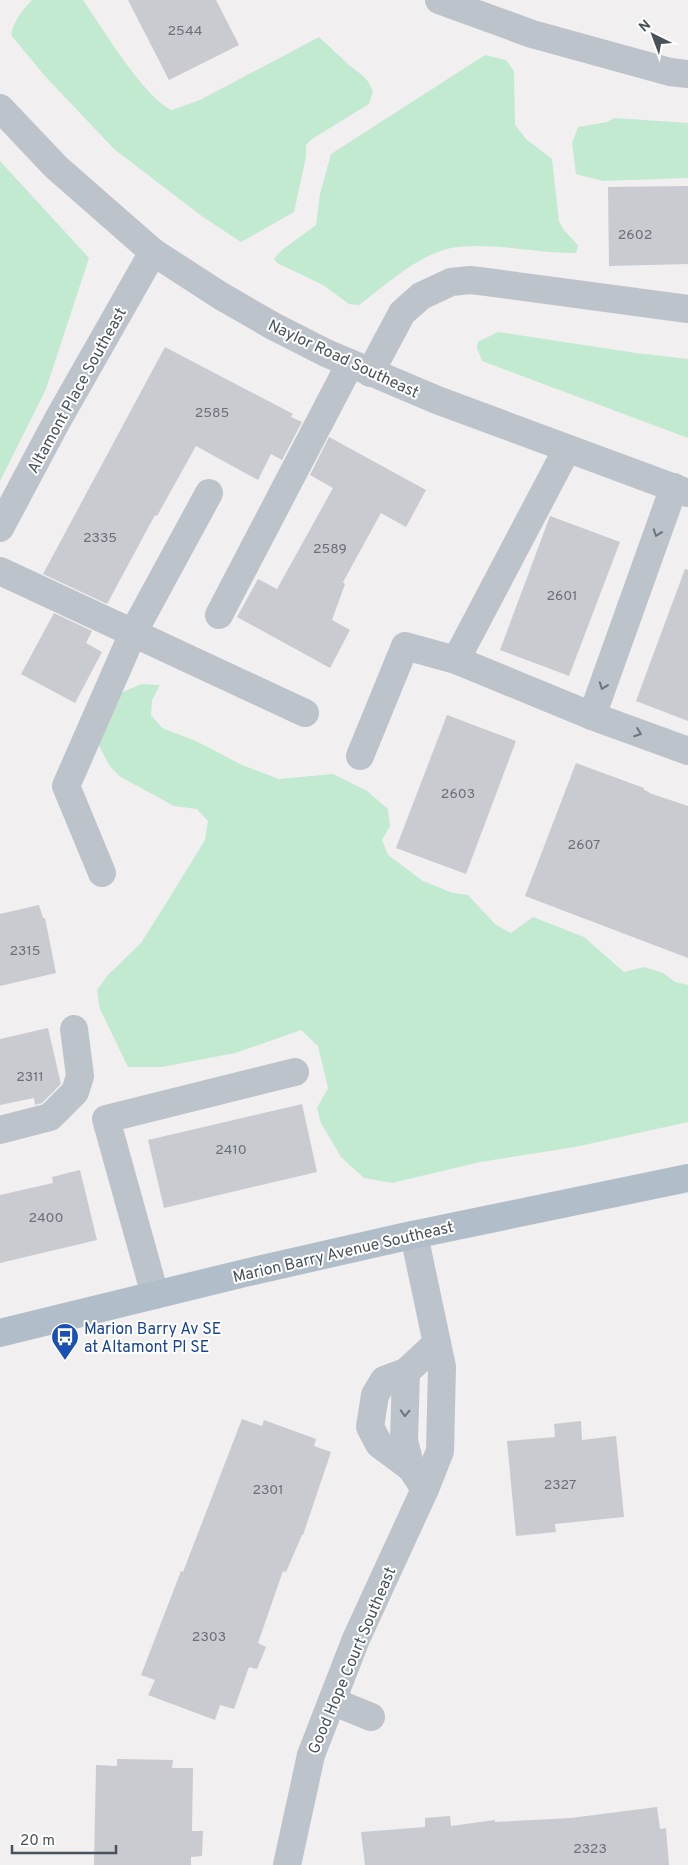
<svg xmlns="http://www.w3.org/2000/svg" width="688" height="1865" viewBox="0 0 688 1865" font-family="Overpass,sans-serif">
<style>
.green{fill:#c2ead1}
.building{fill:#c9cbd1}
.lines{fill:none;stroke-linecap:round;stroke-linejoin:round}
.minor{stroke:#bcc3ca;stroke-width:28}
.major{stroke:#b1beca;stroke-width:28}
.oneway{stroke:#6c747c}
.labels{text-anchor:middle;stroke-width:4;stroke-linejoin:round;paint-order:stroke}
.number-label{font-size:14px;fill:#697078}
.street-label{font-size:16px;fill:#49525a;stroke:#fff}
.transit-label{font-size:16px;fill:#164399;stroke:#fff;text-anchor:start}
</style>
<rect width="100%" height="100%" fill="#f1efef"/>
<g class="green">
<path d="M 32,0 L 83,0 C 101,26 145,99 172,110 L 200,100 L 319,37 C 329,46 339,56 349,65 C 361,75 366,75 373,91 L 369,104 L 312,139 L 306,145 L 306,157 L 294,212 L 241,242 L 203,217 L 114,149 L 44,75 L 11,35 C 14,20 22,11 32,0 Z"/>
<path d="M 485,55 L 506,60 L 514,71 L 515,125 L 527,140 L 552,159 L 559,221 L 563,229 L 578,245 L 576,253 C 536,253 497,243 457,247 C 422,251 386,285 359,305 L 349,304 L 323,285 L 277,263 L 274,259 L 282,250 L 316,225 L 320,194 L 331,154 Z"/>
<path d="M 614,118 L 688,123 L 688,178 L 603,181 L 576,174 L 572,143 L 578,127 L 607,122 Z"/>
<path d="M 0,161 L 89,258 L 46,389 L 0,481 Z"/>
<path d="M 498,332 L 636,353 L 688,359 L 688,438 L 482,361 L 477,348 L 478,342 Z"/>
<path d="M 141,684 L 160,685 L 152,700 L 151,715 L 162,728 L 196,741 L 242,765 L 279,779 L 333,774 L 367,791 L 388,809 L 390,826 L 382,840 L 388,855 L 423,881 L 453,893 L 468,895 L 496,925 L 511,933 L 533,917 L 584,937 L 624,972 L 644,967 L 663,973 L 675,982 L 688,985 L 688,1122 L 575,1147 L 480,1162 L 392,1183 L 364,1178 L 341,1157 L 321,1123 L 317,1108 L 328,1088 L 318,1046 L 301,1030 L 235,1053 L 162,1067 L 128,1067 L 100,1009 L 97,990 L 108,975 L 141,943 L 165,905 L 205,840 L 208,821 L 197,809 L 174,806 L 119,776 L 109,765 L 83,715 L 105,689 L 123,692 Z"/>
</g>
<g class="building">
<path d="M 128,0 L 216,0 L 239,45 L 169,80 Z"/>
<path d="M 688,186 L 688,264 L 609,266 L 608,187 Z"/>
<path d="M 165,347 L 293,414 L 291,417 L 302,422 L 282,460 L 271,454 L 258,480 L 196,446 L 157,516 L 155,515 L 107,604 L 43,574 Z"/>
<path d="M 329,437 L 426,490 L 406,527 L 381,513 L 343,582 L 345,584 L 332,620 L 350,630 L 330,668 L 237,617 L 258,579 L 277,589 L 333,488 L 310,475 Z"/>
<path d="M 550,516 L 620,542 L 569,676 L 500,650 Z"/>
<path d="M 685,569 L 688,570 L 688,721 L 636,701 Z"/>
<path d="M 54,613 L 92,631 L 86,643 L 102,652 L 75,703 L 21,674 Z"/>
<path d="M 447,715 L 516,741 L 466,874 L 396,848 Z"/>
<path d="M 576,763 L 644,788 L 644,790 L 649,792 L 649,793 L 688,806 L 688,958 L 525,896 Z"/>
<path d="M 39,905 L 43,918 L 45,918 L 56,973 L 0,986 L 0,914 Z"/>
<path d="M 48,1028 L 61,1084 L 42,1103 L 35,1105 L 34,1098 L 0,1105 L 0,1039 Z"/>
<path d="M 302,1104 L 317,1172 L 164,1208 L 148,1140 Z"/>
<path d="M 80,1170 L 97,1240 L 0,1263 L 0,1195 L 53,1183 L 52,1177 Z"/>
<path d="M 242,1419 L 262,1426 L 264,1420 L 316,1439 L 314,1446 L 331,1452 L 303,1535 L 302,1535 L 286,1572 L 283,1571 L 258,1643 L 266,1647 L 257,1669 L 249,1667 L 234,1709 L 220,1705 L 215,1720 L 148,1695 L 155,1680 L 141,1675 L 181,1571 L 183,1572 Z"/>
<path d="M 581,1421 L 582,1440 L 616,1436 L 624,1517 L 555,1524 L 556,1532 L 516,1536 L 507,1441 L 555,1437 L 554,1424 Z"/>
<path d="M 117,1759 L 173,1760 L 172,1768 L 193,1768 L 192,1831 L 203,1831 L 202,1856 L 191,1857 L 191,1865 L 94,1865 L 96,1765 L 117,1766 Z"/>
<path d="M 657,1807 L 660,1829 L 666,1828 L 669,1865 L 365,1865 L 361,1832 L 425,1827 L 425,1818 L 450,1816 L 451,1826 L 495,1820 L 495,1822 L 571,1818 Z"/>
</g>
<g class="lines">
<g class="minor">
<path d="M 439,0 L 532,34 L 670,72 L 688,74"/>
<path d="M 0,108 L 56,167 L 153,252 L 221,296 L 273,326 L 326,353 L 437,400 L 688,493"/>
<path d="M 370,373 L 402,313 L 421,296 L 451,282 L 470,280 L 487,282 L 688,309"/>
<path d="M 567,449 L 456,660 L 592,716 L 688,751"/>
<path d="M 0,528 L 57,421 L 153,252"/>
<path d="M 0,571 L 305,713"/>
<path d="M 219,615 L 350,364"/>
<path d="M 592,716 L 674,487"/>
<path d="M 360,756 L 405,646 L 456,660"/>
<path d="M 102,873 L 66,786 L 133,633 L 209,493"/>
<path d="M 0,1130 L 50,1117 L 75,1092 L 80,1076 L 74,1029"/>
<path d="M 155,1295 L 106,1119 L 295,1072"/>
<path d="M 406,1372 L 384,1380 L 375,1395 L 370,1427 L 379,1444 L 411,1468"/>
<path d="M 425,1489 L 411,1468 L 404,1441 L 406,1372 L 437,1343"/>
<path d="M 332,1701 L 371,1717"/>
<path d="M 287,1865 L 311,1755 L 356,1639 L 425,1489 L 440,1451 L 442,1367 L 414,1235"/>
</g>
<path class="major" d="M 0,1333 L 249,1272 L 403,1237 L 688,1178"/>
</g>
<defs><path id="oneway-chevron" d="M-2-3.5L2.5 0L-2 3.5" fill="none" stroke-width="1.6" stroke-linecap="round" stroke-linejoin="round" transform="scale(1.25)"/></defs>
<g class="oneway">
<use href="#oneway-chevron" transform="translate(657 533) rotate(110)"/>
<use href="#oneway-chevron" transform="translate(603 686) rotate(110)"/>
<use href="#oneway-chevron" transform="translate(638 733) rotate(20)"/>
<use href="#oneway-chevron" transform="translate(405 1413) rotate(92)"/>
</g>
<defs>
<symbol id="bus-pin" viewBox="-11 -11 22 30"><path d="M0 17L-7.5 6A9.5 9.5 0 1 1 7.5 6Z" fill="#1a4fb4" stroke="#fff"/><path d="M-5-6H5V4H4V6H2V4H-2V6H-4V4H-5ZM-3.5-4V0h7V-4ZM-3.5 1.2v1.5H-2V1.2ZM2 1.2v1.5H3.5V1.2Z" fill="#fff"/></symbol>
</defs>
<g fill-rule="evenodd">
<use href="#bus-pin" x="49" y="1321" width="32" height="43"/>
</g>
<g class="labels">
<g class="number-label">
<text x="185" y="35">2544</text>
<text x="635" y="239">2602</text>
<text x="212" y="417">2585</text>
<text x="100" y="542">2335</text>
<text x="330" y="553">2589</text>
<text x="562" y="600">2601</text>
<text x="458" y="798">2603</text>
<text x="584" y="849">2607</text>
<text x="25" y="955">2315</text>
<text x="30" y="1081">2311</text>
<text x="231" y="1154">2410</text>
<text x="46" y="1222">2400</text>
<text x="560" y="1489">2327</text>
<text x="268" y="1494">2301</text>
<text x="209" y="1641">2303</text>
<text x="590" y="1853">2323</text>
</g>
<g class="street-label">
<text transform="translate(344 358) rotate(25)" y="6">Naylor Road Southeast</text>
<text transform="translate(76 390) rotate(-61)" y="6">Altamont Place Southeast</text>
<text transform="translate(343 1251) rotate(-13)" y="6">Marion Barry Avenue Southeast</text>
<text transform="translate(351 1660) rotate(-67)" y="6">Good Hope Court Southeast</text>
</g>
<g class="transit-label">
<text x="84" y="1334">Marion Barry Av SE<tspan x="84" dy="18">at Altamont Pl SE</tspan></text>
</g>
</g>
<g transform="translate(653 35) rotate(318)" stroke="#ffffff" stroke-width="4" paint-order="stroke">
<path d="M0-4L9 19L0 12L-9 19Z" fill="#49525a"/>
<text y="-8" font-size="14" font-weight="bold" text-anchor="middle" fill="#49525a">N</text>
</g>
<path d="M12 1845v8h104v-8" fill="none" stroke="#49525a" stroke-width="2.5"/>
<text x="20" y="1845" font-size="15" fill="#49525a" stroke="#ffffff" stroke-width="4" paint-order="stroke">20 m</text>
</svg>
